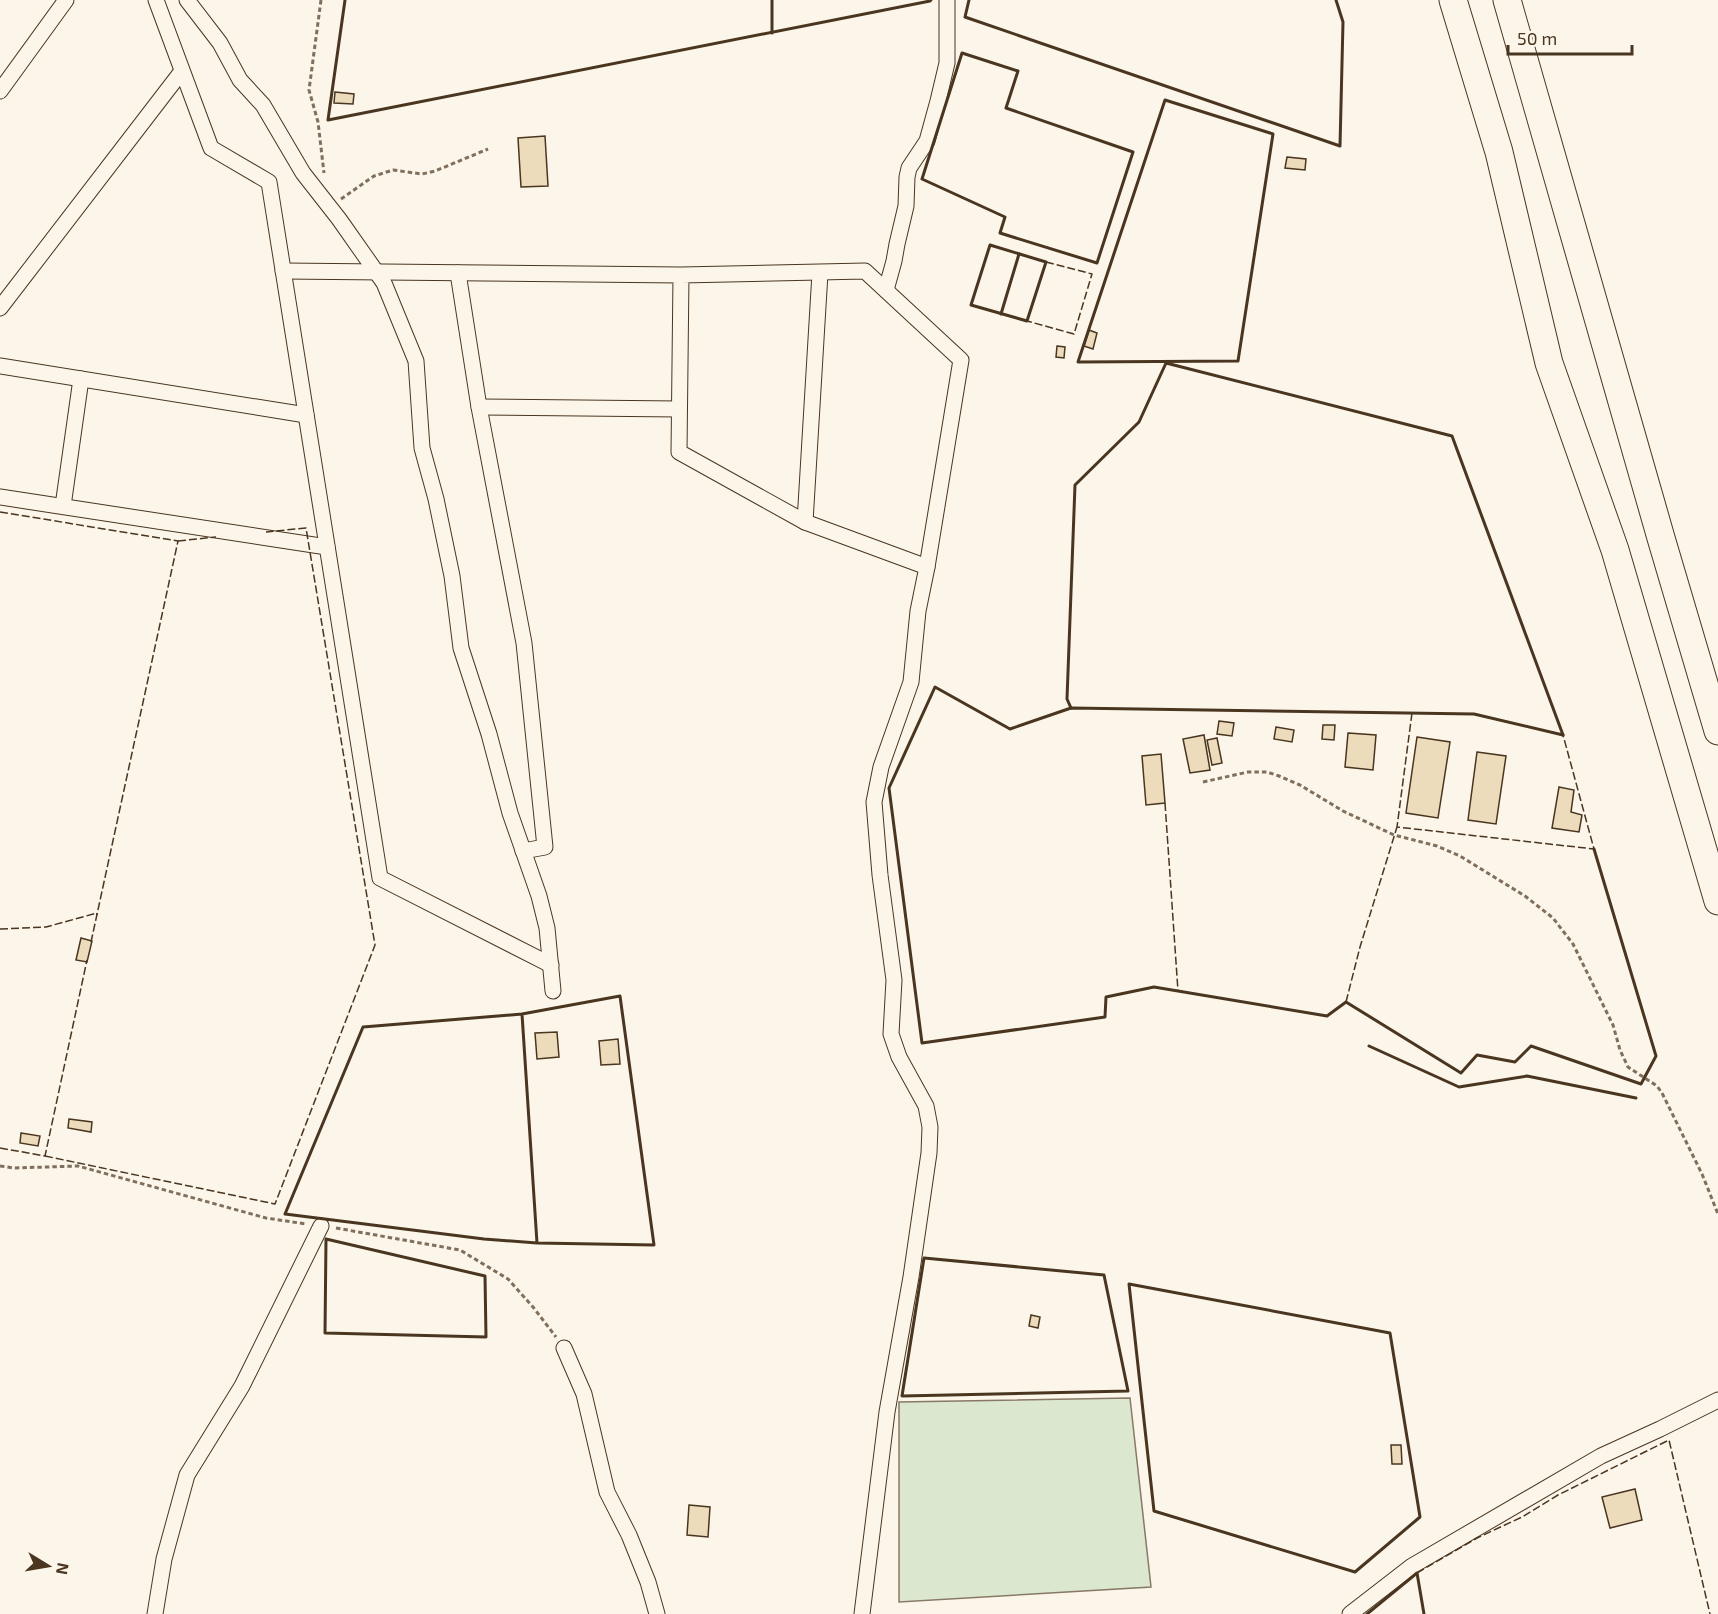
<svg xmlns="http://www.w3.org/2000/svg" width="1718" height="1614" viewBox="0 0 1718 1614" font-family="'Exo 2',sans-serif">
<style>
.green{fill:#dce7d0;stroke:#887966;stroke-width:1.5}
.building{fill:#ecdcbc;stroke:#4a3520;stroke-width:1.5}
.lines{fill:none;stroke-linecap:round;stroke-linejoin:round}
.street-casing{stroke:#4a3520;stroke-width:17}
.highway-casing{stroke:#4a3520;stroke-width:29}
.path{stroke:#7f6f5c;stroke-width:3;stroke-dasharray:4.5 3;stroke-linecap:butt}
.street{stroke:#fbf6e9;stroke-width:15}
.highway{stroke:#fbf6e9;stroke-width:27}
.fence{stroke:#4a3520;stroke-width:1.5;stroke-dasharray:8 3;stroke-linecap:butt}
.wall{stroke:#4a3520;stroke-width:3}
</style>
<rect width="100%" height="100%" fill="#fbf6e9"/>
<path class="green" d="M 1130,1398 L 1151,1587 L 899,1602 L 899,1402 Z"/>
<g class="building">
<path d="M 335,92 L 354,94 L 353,104 L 334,103 Z"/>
<path d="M 545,136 L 548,186 L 521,187 L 518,138 Z"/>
<path d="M 1287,157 L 1306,159 L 1305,170 L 1285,168 Z"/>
<path d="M 1089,330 L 1097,333 L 1093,349 L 1084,346 Z"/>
<path d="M 1057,346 L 1065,347 L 1064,358 L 1056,357 Z"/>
<path d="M 1219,721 L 1234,723 L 1232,736 L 1217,734 Z"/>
<path d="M 1323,725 L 1335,725 L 1334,740 L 1322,739 Z"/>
<path d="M 1276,727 L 1294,730 L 1292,742 L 1274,739 Z"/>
<path d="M 1348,733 L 1376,735 L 1373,770 L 1345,767 Z"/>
<path d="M 1204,735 L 1210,770 L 1190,773 L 1183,739 Z"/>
<path d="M 1417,737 L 1450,742 L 1438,818 L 1406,813 Z"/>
<path d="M 1217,738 L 1222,763 L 1212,765 L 1207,740 Z"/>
<path d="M 1477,752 L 1506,756 L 1496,824 L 1468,820 Z"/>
<path d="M 1161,754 L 1165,803 L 1146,805 L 1142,756 Z"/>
<path d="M 1559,787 L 1574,790 L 1571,812 L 1582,815 L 1579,832 L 1552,828 Z"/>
<path d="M 81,938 L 92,941 L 87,962 L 76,960 Z"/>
<path d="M 557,1032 L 559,1057 L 537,1059 L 535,1033 Z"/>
<path d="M 618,1039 L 620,1064 L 601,1065 L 599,1041 Z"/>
<path d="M 69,1119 L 92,1122 L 91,1132 L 68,1128 Z"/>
<path d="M 21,1133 L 40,1136 L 38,1146 L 20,1143 Z"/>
<path d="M 1031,1315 L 1040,1317 L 1038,1328 L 1029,1326 Z"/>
<path d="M 1391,1445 L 1401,1445 L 1402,1464 L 1392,1464 Z"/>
<path d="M 1635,1489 L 1642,1520 L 1610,1528 L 1602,1497 Z"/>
<path d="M 689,1505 L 710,1507 L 708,1537 L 687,1535 Z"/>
</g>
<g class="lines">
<defs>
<g id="street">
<path d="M 156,0 L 211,148 L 269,182 L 380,878 L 551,965"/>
<path d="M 187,0 L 220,43 L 240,80 L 263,105 L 303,173 L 339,219 L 384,283 L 416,361 L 422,448 L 436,499 L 452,576 L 461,648 L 489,734 L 510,813 L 539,896 L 547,928 L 553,991"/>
<path d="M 0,91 L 66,0"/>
<path d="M 283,271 L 681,275 L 865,271 L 961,360 L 927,567 L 805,522 L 679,452 L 681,275"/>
<path d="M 458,273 L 479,407 L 524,643 L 545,847 L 523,851"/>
<path d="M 886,290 L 894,261 L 897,244 L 906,206 L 907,177 L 909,168 L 927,141 L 938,101 L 947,63 L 947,0"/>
<path d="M 0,308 L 182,71"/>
<path d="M 0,366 L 306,415"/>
<path d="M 479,407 L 679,409"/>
<path d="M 0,497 L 327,547"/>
<path d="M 63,506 L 81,379"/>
<path d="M 805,522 L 820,273"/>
<path d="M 564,1348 L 584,1394 L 607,1492 L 629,1535 L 648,1582 L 657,1614"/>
<path d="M 155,1614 L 164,1559 L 187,1475 L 242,1386 L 321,1226"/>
<path d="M 862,1614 L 887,1412 L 911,1277 L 929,1153 L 930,1127 L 926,1106 L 899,1057 L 891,1034 L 894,980 L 880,875 L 874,802 L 881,767 L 911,682 L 918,611 L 927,567"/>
<path d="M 1350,1614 L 1412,1566 L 1601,1456 L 1660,1429 L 1718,1400"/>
</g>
<g id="highway">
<path d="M 1453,0 L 1499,152 L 1549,363 L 1615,550 L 1718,901"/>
<path d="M 1507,0 L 1661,538 L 1718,731"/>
</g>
</defs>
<use href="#street" class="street-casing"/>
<use href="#highway" class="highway-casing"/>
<g class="path">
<path d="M 321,0 L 309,90 L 318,122 L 324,173"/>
<path d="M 341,199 L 374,176 L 393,170 L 422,174 L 435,171 L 488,149"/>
<path d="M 1203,782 L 1248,772 L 1267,772 L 1279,776 L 1300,785 L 1343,811 L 1394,835 L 1437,846 L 1460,856 L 1525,896 L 1553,918 L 1573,944 L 1613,1025 L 1620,1050 L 1628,1067 L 1657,1086 L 1662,1093 L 1702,1174 L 1718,1214"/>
<path d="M 0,1166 L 14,1168 L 78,1166 L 266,1218 L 306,1224"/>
<path d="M 336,1228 L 460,1250 L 508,1279 L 533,1307 L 556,1337"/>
</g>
<use href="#street" class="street"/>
<use href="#highway" class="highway"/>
<g class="fence">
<path d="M 1046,262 L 1092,274 L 1074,334 L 1027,321 Z"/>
<path d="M 0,512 L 178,541 L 91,942"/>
<path d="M 178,541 L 216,537"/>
<path d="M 1412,713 L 1397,827 L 1594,849 L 1563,735"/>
<path d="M 1165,803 L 1178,991"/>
<path d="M 0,929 L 46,927 L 97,913 L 97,915"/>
<path d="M 1346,1002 L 1360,947 L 1397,827"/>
<path d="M 0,1148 L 45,1156 L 87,960"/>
<path d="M 45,1156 L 275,1204 L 375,945 L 306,528 L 266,532"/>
<path d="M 1417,1573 L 1477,1538 L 1522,1517 L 1558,1495 L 1669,1440 L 1710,1614"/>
</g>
<g class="wall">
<path d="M 345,0 L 328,120 L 930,1 L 931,0"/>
<path d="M 772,0 L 772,33"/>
<path d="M 969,0 L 965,17 L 1340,146 L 1343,22 L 1336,0"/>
<path d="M 962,53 L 1018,71 L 1006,108 L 1133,152 L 1097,263 L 1000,233 L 1005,217 L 922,179 Z"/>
<path d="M 1165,100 L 1273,134 L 1238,361 L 1078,362 Z"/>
<path d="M 990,245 L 1046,262 L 1027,321 L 971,305 Z"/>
<path d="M 1001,314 L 1019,254"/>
<path d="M 1071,708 L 1067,699 L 1075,485 L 1139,422 L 1166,363 L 1452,436 L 1563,735"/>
<path d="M 1563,735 L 1474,714 L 1071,708 L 1010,729 L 935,687 L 889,788 L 922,1043 L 1105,1017 L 1106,997 L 1154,987 L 1327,1016 L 1346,1002 L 1461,1073 L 1477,1055 L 1515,1062 L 1531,1046 L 1641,1084 L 1656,1056 L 1594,849"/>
<path d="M 1369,1046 L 1459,1087 L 1527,1076 L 1636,1098"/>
<path d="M 326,1239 L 485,1276 L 486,1337 L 325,1333 Z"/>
<path d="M 537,1243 L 522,1014 L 363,1027 L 285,1214 L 484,1239 L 537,1243 L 654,1245 L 620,996 L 522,1014 L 537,1243"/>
<path d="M 924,1258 L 1104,1275 L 1128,1391 L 902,1396 Z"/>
<path d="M 1129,1284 L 1390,1333 L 1420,1517 L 1355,1572 L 1154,1511 Z"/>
<path d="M 1367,1614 L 1417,1573 L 1424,1614"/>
</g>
</g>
<g transform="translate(48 1566) rotate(101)" stroke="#fbf6e9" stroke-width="4.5" paint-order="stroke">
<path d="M0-4.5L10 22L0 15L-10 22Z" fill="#4a3520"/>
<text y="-9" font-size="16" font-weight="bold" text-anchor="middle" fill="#4a3520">N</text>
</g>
<path d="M1508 45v9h124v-9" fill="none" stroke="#4a3520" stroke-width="3"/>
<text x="1517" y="45" font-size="18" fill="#4a3520" stroke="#fbf6e9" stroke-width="4.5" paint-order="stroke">50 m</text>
</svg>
